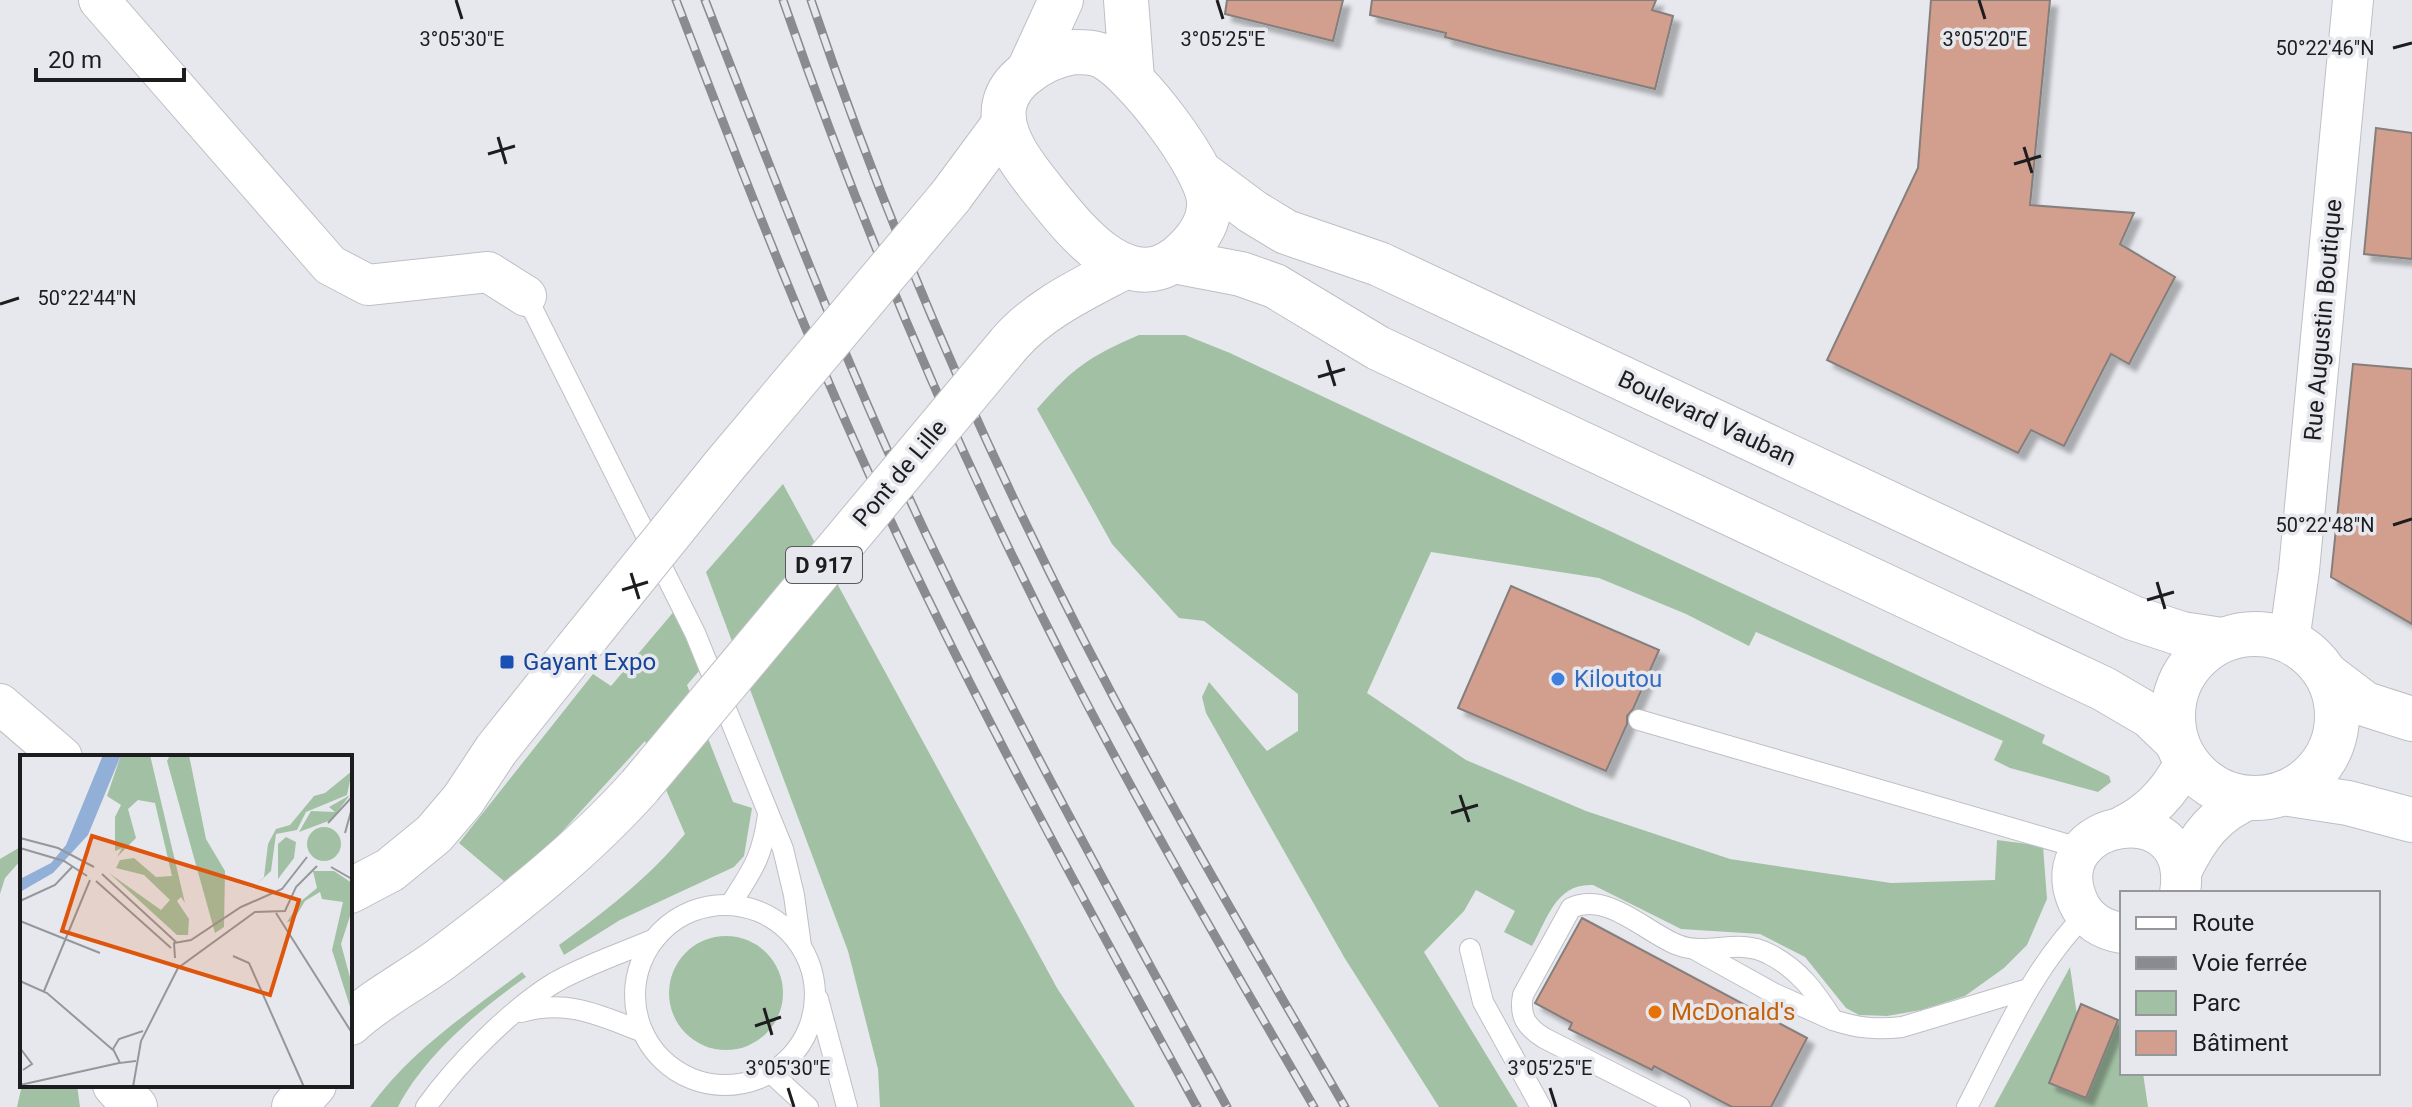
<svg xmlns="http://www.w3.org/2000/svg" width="2412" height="1107" viewBox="0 0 2412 1107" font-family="Roboto,sans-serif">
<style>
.green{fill:#a2c1a4}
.building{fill:#d29f8e;stroke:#847f7d;stroke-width:2;filter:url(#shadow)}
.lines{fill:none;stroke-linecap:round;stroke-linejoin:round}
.service-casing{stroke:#bebfc4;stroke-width:22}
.minor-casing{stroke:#bebfc4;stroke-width:42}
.secondary-casing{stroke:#bebfc4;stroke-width:46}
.primary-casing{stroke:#bebfc4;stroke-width:46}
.service{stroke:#fff;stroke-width:20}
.minor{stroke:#fff;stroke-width:40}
.secondary{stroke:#fff;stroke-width:44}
.primary{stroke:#fff;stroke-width:44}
.rail-casing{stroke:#8a8b8e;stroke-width:9}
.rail{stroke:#e7e8ed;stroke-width:6;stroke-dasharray:18;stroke-linecap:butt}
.primary-bridge-casing{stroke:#bebfc4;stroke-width:46;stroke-linecap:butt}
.primary-bridge{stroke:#fff;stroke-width:44}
.ticks{fill:none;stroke:#1d1d1f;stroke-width:3}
.transit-dot{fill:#1a4fb4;stroke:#e7e8ed;stroke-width:3}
.shop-dot{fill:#3f7fe0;stroke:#e7e8ed;stroke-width:3}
.food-dot{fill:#e8710a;stroke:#e7e8ed;stroke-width:3}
.labels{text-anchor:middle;stroke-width:7;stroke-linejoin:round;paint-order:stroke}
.shield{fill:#e7e8ed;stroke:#5a5a5d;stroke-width:2}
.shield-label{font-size:22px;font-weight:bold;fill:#1d1d1f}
.street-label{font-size:24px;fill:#1d1d1f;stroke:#e7e8ed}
.transit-label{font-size:24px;fill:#164399;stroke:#e7e8ed;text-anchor:start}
.shop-label{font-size:24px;fill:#366cbe;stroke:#e7e8ed;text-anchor:start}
.food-label{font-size:24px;fill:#c56008;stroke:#e7e8ed;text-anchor:start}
.inset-road{fill:none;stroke:#96979b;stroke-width:2}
.view{fill:#de560d;fill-opacity:0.15;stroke:#de560d;stroke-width:4}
.inset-edge{fill:none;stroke:#1d1d1f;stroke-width:4}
.ticks-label{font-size:20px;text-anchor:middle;fill:#1d1d1f;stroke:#e7e8ed;stroke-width:7;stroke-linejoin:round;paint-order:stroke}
</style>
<defs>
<filter id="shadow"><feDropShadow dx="7" dy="7" stdDeviation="2" flood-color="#0004"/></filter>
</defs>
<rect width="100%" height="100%" fill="#e7e8ed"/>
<g class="green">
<path d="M 1139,335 L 1185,335 L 1230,353 L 2045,735 L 2042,743 L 2109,776 L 2111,782 L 2098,792 L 2010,768 L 1994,760 L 2003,741 L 1756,632 L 1749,646 L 1686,614 L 1599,578 L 1431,552 L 1367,693 L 1466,760 L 1586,811 L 1730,859 L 1891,883 L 1995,880 L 1997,840 L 2043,846 L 2047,899 L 2027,945 L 2004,968 L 1965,996 L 1921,1010 L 1887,1016 L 1859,1015 L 1846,1008 L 1805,957 L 1760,934 L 1681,929 L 1593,885 C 1556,883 1548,918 1532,946 L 1504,932 L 1515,911 L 1476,890 L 1464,911 L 1424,952 L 1518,1107 L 1439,1107 L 1344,957 L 1206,713 L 1202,697 L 1209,682 L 1267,751 L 1298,731 L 1298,694 L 1204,621 L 1179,618 L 1112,544 L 1037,409 C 1073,368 1088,357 1139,335 Z"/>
<path d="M 783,484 L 1057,988 L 1135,1107 L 880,1107 L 878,1069 L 848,951 L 706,572 Z"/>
<path d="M 676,609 L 699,671 L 687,685 L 733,802 L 752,808 L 744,856 L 734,867 L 620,920 L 564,955 L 559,945 C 606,911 648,878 685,834 L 645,741 L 549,846 L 505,882 L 459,843 L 593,674 L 611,686 Z"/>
<path d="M 22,846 L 22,859 L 5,878 L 0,894 L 0,859 Z"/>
<circle cx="726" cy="993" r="57"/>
<path d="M 2070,967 L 2077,1015 L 2050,1083 L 2086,1098 L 2118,1020 L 2122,1026 L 2122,1073 L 2143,1073 L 2148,1107 L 1994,1107 Z"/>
<path d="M 522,972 L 526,977 C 480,1009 424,1056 398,1107 L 370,1107 C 410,1051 468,1013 522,972 Z"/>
<path d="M 22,1085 L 77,1085 L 80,1107 L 17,1107 Z"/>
</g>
<g class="building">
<path d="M 1227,0 L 1343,0 L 1333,41 L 1225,14 Z"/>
<path d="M 1372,0 L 1656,0 L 1652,10 L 1673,16 L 1655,89 L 1498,51 L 1445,37 L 1446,33 L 1370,15 Z"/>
<path d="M 1931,0 L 2050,0 L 2030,205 L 2134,213 L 2120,244 L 2175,277 L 2129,364 L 2111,354 L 2064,446 L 2031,430 L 2018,453 L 1827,360 L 1918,168 Z"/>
<path d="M 2376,128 L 2412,133 L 2412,259 L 2364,254 Z"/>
<path d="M 2353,364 L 2412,369 L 2412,624 L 2331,577 Z"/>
<path d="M 1511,586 L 1659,650 L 1633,709 L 1627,716 L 1627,724 L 1606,771 L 1458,708 Z"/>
<path d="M 1582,918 L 1807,1038 L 1771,1107 L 1732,1107 L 1654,1066 L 1652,1070 L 1569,1029 L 1572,1023 L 1535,1003 Z"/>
<path d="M 2081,1004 L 2118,1020 L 2086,1098 L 2049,1083 Z"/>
</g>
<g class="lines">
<defs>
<g id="service">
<path d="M 526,296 L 695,633 L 783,849 L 794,895 L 801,946"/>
<path d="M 1639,720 L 2083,849"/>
<path d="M 730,905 C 753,869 762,858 768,815"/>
<circle cx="725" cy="995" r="90"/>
<path d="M 1470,949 L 1483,1002 L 1541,1107"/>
<path d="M 1694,949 L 1775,994 L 1833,1020"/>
<path d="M 818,999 L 847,1107"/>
<path d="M 521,1012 C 568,999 599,1015 643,1032"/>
<path d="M 771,1073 L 808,1107"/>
<path d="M 426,1107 C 456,1065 510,1010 554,983 C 585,965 622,953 655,939"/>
<path d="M 1680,1107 L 1544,1038 C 1526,1027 1519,1016 1523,995 L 1571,908 C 1608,891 1646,933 1678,945 C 1708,957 1737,937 1769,954 C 1799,969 1816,993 1833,1020 C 1857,1028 1876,1030 1902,1027 L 2028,989"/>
<path d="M 1967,1107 C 2002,1040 2032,968 2086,914"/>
</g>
<g id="minor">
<path d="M 99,0 L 330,265 L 368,285 L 488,272 L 526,296"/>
<path d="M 2289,641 L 2299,570 L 2353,0"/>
<path d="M 0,704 L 62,757"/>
<path d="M 2123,826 C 2152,812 2172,789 2186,760"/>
<path d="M 2181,872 C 2198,837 2215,813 2252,798"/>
<path d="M 2122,933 C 2103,930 2086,920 2078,902 C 2041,818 2196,792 2180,893"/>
</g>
<g id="secondary">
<path d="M 1126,0 L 1132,79"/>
<path d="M 1028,72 L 1061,0"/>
<path d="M 1202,174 L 1253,212 L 1286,232 L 1379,264 L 2133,618 L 2182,634 L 2222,640"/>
<path d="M 1173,261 L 1241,274 L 1275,286 L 1378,348 L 2104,689 L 2150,716 L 2177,742"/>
<circle cx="2255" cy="716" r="82"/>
<path d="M 2327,675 L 2365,704 L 2412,719"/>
<path d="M 2283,793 L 2348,803 L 2412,820"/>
</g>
<g id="primary">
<path d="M 1074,52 C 1084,52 1095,52 1104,57 C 1135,73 1207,167 1209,201 C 1210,220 1200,236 1187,249 C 1134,305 1078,234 1046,194 C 1019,160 978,112 1025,74 C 1040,62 1055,55 1074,52 Z"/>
<path d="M 950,197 L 1004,124"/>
<path d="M 1009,344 C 1040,308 1085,288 1126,266"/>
<path d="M 350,891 L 390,870 L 434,834 L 463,800 L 496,750 L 575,651"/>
<path d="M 350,1023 C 377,998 411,981 441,959 C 511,906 581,852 640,786"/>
<path d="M 115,1085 L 135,1107"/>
<path d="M 294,1107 L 314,1085"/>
</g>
</defs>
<use href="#service" class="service-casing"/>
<use href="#minor" class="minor-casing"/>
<use href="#secondary" class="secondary-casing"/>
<use href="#primary" class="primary-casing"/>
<use href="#service" class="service"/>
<use href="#minor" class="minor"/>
<use href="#secondary" class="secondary"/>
<use href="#primary" class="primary"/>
<defs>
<g id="rail">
<path d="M 676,0 C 733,149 791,299 856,445 C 957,672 1078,889 1197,1107"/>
<path d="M 705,0 C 777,185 848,372 934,551 C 1025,740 1127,923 1227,1107"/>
<path d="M 783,0 C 864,234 961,461 1075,681 C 1150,826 1232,966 1314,1107"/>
<path d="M 811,0 C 901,267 1019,527 1155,774 C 1216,886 1281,996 1345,1107"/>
</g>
</defs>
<use href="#rail" class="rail-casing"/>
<use href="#rail" class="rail"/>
<defs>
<g id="primary-bridge">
<path d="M 575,651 L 724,466 L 950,197"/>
<path d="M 640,786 L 1009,344"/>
</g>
</defs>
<use href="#primary-bridge" class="primary-bridge-casing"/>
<use href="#primary-bridge" class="primary-bridge"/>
</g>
<path class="ticks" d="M 456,0 L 462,19M 1217,0 L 1223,19M 1979,0 L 1985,19M 2393,48 L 2412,43M 498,137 L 506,164M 2024,147 L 2032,173M 488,154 L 515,146M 2014,164 L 2041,156M 0,304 L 19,298M 1327,360 L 1335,386M 1318,377 L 1345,369M 2393,525 L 2412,519M 631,573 L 639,599M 2157,582 L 2165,609M 622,590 L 648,582M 2147,600 L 2174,592M 1460,795 L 1469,822M 1451,813 L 1478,805M 764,1008 L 772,1035M 755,1026 L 781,1017M 788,1088 L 794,1107M 1550,1088 L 1556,1107"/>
<rect class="transit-dot" x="499" y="654" width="16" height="16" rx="4"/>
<circle class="shop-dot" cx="1558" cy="679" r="8"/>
<circle class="food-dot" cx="1655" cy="1012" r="8"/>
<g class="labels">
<rect class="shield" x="786" y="547" width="76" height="36" rx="6"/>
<g class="shield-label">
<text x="824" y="573">D 917</text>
</g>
<g class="street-label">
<text transform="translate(2323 320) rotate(-85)" y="8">Rue Augustin Boutique</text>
<text transform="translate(1707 418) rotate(25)" y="8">Boulevard Vauban</text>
<text transform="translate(900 473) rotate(-50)" y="8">Pont de Lille</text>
</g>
<g class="transit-label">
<text x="523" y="670">Gayant Expo</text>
</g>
<g class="shop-label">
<text x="1574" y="687">Kiloutou</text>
</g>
<g class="food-label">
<text x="1671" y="1020">McDonald's</text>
</g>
</g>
<g transform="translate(20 755)">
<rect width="332" height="332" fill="#e7e8ed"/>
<path d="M 101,0 L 130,0 L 165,148 L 161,142 L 157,146 L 169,164 L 168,180 L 157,180 L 89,118 L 141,155 L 150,145 L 124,120 L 96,113 L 100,105 L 114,103 L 136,122 L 152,121 L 135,48 L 118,45 L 108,54 L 116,83 L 97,102 L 102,93 L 95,96 L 95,62 L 101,50 L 87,41 ZM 150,0 L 169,0 L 186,84 L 205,116 L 204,172 L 195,178 L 147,6 ZM 332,16 L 327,40 L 286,57 L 277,75 L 256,79 L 251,116 L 236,130 L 244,122 L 248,89 L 256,74 L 270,70 L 294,41 L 305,38 ZM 330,40 L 311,65 L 279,77 L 291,56 L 315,57 L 309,52 ZM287 89a17 17 0 1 1 34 0a17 17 0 1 1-34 0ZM 266,82 L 276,87 L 274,103 L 258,124 L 258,89 ZM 293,116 L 314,116 L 332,128 L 330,161 L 321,189 L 332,230 L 332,258 L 312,195 L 323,147 L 302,144 L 300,137 L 285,146 L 273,166 L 267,167 L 280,147 L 297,133 Z" fill="#a2c1a4"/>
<path d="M 83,0 L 101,0 L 68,80 L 33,118 L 0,137 L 0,124 L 31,108 L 46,90 Z" fill="#92b0d7"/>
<path class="inset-road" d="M 308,68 L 332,42M 325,78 L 332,53M 0,83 L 38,93 L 74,112M 0,93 L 44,106 L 67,121M 311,112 L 332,124M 82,119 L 156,187M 76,126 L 151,193M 0,146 L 35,130 L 53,111M 256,158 L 332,278M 0,166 L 80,198M 213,201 L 229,208 L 284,332M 155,203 L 154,188 L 171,185 L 221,152 L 262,134 L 287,102M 0,226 L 27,238 L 93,295M 24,236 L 70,125M 0,293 L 12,309 L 3,315M 116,306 L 100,308 L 93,294 L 99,284 L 123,276M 0,330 L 99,308M 113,332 L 121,286 L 158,213 L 235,157 L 265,156 L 276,132 L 297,111"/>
<path class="view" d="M 72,81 L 279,145 L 250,240 L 42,176 Z"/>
<rect width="332" height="332" class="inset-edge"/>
</g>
<g class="ticks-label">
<text x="462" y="46">3°05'30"E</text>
<text x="1223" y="46">3°05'25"E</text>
<text x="1985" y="46">3°05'20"E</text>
<text x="2325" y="55">50°22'46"N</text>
<text x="87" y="305">50°22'44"N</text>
<text x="2325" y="532">50°22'48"N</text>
<text x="788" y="1075">3°05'30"E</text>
<text x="1550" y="1075">3°05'25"E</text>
</g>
<rect x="2120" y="891" width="260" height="184" fill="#e7e8ed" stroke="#96979b" stroke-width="2"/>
<rect x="2136" y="917" width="40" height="12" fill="#ffffff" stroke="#96979b" stroke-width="2"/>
<text x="2192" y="931" font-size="24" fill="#1d1d1f">Route</text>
<rect x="2136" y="957" width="40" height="12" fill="#8a8b8e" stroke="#96979b" stroke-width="2"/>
<text x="2192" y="971" font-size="24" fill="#1d1d1f">Voie ferrée</text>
<rect x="2136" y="991" width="40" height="24" fill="#a2c1a4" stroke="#96979b" stroke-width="2"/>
<text x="2192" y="1011" font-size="24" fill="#1d1d1f">Parc</text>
<rect x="2136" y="1031" width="40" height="24" fill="#d29f8e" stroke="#96979b" stroke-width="2"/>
<text x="2192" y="1051" font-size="24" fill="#1d1d1f">Bâtiment</text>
<path d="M36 68v12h148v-12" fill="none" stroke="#1d1d1f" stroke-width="4"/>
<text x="48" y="68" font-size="24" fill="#1d1d1f" stroke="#e7e8ed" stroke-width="6" paint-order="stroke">20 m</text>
</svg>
